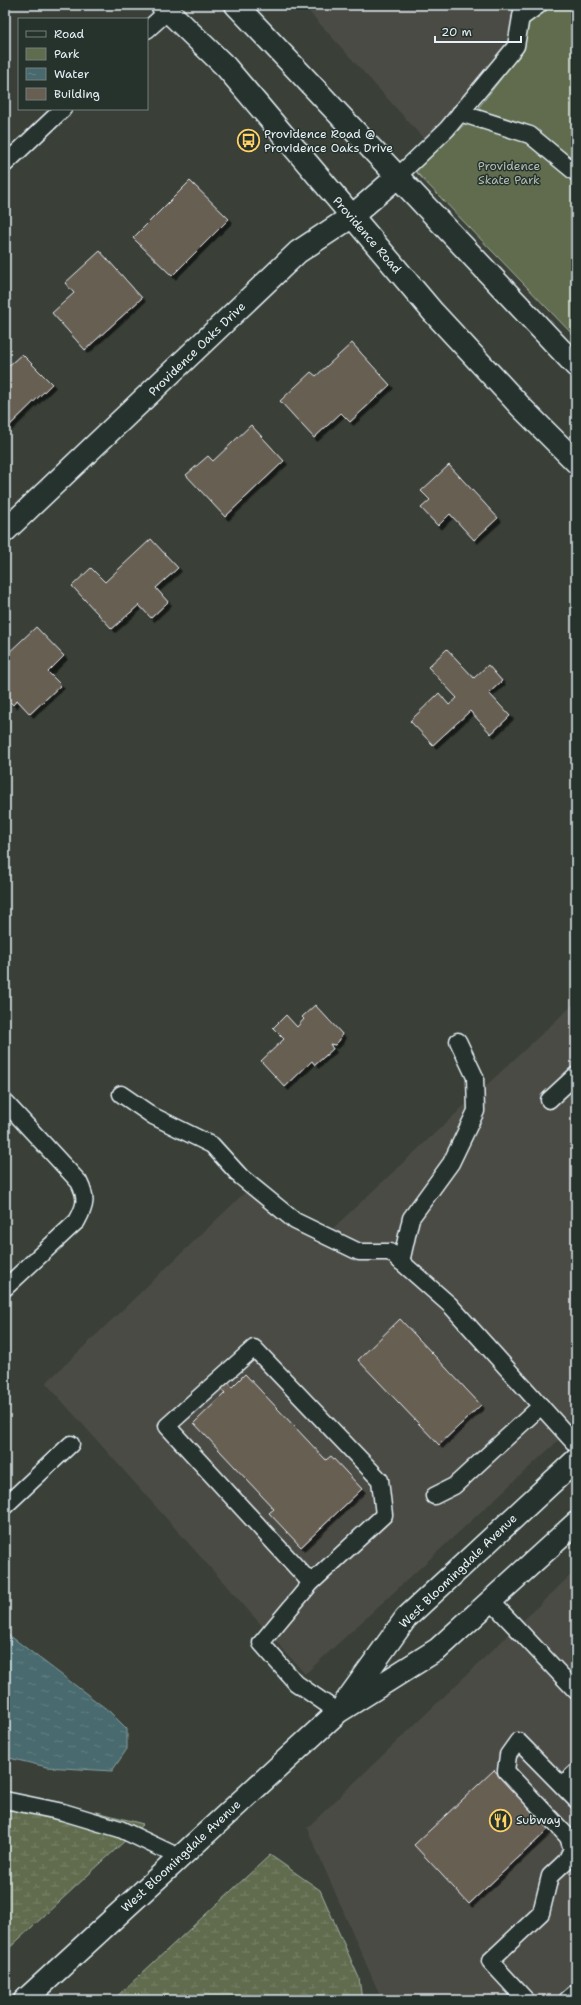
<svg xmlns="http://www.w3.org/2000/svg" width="581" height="2005" viewBox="0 0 581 2005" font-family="'Shantell Sans',sans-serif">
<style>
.built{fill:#4b4c44}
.wetland{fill:url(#wetland-marsh);stroke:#a4aea3}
.green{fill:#606c4e;stroke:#a4aea3}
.water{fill:url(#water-ripples);stroke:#88a0a5}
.building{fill:#685f52;stroke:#e8f1f8;filter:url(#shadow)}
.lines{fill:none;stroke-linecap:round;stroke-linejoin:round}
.lane-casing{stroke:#e8f1f8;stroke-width:19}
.street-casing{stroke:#e8f1f8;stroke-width:25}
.secondary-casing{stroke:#e8f1f8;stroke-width:25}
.lane{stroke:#26332d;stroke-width:16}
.street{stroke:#26332d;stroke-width:22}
.secondary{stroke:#26332d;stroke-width:22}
.labels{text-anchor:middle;stroke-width:3;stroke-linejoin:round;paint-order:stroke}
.poi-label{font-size:12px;fill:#e8f1f8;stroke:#26332d;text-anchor:start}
.park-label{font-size:12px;fill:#b2bcb4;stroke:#26332d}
.street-label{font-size:12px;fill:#e8f1f8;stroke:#26332d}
</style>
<defs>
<pattern id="wetland-marsh" width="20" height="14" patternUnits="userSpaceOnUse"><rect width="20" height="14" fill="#606c4e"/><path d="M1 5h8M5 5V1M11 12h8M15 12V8" fill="none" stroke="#778168"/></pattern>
<pattern id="water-ripples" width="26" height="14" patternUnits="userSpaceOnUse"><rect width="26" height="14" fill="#486a6e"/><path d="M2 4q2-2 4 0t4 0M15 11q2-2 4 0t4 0" fill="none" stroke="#628083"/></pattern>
<filter id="shadow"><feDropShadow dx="3.5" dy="3.5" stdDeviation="0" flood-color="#0009"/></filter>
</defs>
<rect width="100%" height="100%" fill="#3a4038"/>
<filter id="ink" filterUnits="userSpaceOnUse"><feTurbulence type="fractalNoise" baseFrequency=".025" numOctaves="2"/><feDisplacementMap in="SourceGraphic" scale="8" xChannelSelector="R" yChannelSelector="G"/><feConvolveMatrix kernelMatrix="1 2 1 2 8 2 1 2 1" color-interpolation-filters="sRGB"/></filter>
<g filter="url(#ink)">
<g class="built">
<path d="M 303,5 L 516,5 L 509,47 L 426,141 Z"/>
<path d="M 576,1002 L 576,1424 L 305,1674 L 46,1383 L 256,1182 L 316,1244 Z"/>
<path d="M 576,1570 L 576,2000 L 382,2000 L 307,1828 Z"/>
</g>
<g class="wetland">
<path d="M 12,1810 L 97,1812 L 143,1824 L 5,1952 L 5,1812 Z"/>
<path d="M 270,1855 L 320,1890 L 359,1978 L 362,2000 L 113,2000 Z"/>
</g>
<path class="green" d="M 530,5 L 576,5 L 576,338 L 415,171 L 469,120 L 521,53 Z"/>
<path class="water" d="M 5,1632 L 109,1711 L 127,1729 L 127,1749 L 112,1771 L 47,1767 L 5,1757 Z"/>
<g class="building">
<path d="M 190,181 L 229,219 L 172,276 L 133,238 Z"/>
<path d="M 100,251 L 142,298 L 85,350 L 52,313 L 74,293 L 65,283 Z"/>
<path d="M 352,343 L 390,385 L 350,422 L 341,413 L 314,438 L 280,401 L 311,372 L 316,376 Z"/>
<path d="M 22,354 L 52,384 L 5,430 L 5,369 Z"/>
<path d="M 251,425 L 284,461 L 225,517 L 186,475 L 208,456 L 213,461 Z"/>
<path d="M 449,465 L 498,518 L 474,540 L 450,514 L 438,526 L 421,508 L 430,500 L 421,491 Z"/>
<path d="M 151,539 L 178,568 L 156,588 L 168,602 L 151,618 L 139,605 L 112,629 L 72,586 L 91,568 L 105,582 Z"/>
<path d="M 36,627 L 64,656 L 48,672 L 61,685 L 30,714 L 17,700 L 13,705 L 7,699 L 5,701 L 5,656 Z"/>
<path d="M 447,649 L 474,678 L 488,665 L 502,681 L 489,693 L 510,716 L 491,734 L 470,711 L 433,745 L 410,721 L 439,693 L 449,705 L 457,698 L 428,667 Z"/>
<path d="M 315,1005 L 342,1034 L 339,1041 L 335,1045 L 330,1044 L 333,1049 L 315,1065 L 312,1061 L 285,1087 L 261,1061 L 284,1039 L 273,1028 L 286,1015 L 297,1027 L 304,1019 L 302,1017 Z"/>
<path d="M 400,1319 L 481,1405 L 439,1445 L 358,1360 Z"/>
<path d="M 245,1374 L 326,1460 L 331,1456 L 362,1489 L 301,1547 L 269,1513 L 274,1509 L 194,1423 L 225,1393 L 220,1387 L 227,1381 L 232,1387 Z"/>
<path d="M 494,1770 L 549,1829 L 469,1904 L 414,1845 Z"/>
</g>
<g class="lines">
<defs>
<g id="lane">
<path d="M 521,18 L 539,5"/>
<path d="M 147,30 L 168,11"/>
<path d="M 460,113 L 530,135 L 576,173"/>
<path d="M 5,164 L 63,109"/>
<path d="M 397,177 L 447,129 L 516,46 L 523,5"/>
<path d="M 121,1094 L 153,1116 L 212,1145 L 241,1177 L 295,1221 L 359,1252 L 390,1252 L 450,1305 L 576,1445"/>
<path d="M 549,1100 L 576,1075"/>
<path d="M 5,1102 L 79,1182 C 87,1198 86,1205 77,1221 L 5,1288"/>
<path d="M 401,1262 L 411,1218 L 451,1163 L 476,1111 L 475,1077 L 458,1041"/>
<path d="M 434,1496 L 454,1486 L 541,1406"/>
<path d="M 5,1506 L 71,1444"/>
<path d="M 311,1583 L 384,1515 L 380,1480 L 254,1348 L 167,1426 L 311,1583 L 261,1643 L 296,1683 L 338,1712"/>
<path d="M 491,1601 L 576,1691"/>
<path d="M 562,1785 L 576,1772"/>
<path d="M 5,1800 L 63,1812 L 120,1829 L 179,1857"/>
<path d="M 526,2000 L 490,1961 L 541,1913 L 550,1876 L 566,1861 L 572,1849 L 568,1837 L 506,1771 L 508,1755 L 518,1741 L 576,1800"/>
<path d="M 567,2000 L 576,1992"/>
</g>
<path id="street" d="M 5,531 L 298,252 L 351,217 L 397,177"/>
<g id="secondary">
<path d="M 162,5 L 226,67 L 433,312 L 522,408 L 576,462"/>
<path d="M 236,5 L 576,366"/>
<path d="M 345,1703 L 406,1618 L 576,1460"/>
<path d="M 25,2000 L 338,1712 L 438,1649 L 576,1523"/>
</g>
</defs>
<use href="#lane" class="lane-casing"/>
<use href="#street" class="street-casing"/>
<use href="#secondary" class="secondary-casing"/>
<use href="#lane" class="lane"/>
<use href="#street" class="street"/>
<use href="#secondary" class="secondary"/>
</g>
</g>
<defs>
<symbol id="bus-ring" viewBox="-11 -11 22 22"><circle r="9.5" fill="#26332d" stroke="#ffd166" stroke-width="1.5"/><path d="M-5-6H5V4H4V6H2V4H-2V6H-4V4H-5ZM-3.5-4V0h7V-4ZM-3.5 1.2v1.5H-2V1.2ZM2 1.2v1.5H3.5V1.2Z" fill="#ffd166"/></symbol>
<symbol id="restaurant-ring" viewBox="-11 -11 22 22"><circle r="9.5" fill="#26332d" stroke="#ffd166" stroke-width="1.5"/><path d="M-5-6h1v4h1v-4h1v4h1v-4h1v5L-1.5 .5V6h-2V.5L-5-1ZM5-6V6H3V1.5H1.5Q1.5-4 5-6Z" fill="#ffd166"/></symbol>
</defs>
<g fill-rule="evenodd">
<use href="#bus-ring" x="236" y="128" width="25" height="25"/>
<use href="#restaurant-ring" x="488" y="1808" width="25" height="25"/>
</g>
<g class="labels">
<g class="poi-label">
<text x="264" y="138">Providence Road @<tspan x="264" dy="14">Providence Oaks Drive</tspan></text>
<text x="516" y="1824">Subway</text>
</g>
<g class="park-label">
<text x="509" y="170">Providence<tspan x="509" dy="14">Skate Park</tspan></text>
</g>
<g class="street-label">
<text transform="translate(367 235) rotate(49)" y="4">Providence Road</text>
<text transform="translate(197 349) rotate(-44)" y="4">Providence Oaks Drive</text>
<text transform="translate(458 1571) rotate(-44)" y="4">West Bloomingdale Avenue</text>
<text transform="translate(181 1856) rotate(-43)" y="4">West Bloomingdale Avenue</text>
</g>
</g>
<rect width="581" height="2005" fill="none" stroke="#26332d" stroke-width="20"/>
<rect x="10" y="10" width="561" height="1985" fill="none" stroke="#e8f1f8" stroke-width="1.5" filter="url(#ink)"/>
<rect x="18" y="18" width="130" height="92" fill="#26332d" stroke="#747f7e"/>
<rect x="26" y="31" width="20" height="6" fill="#26332d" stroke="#747f7e"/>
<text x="54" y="38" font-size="12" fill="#e8f1f8">Road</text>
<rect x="26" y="48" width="20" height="12" fill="#606c4e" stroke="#747f7e"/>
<text x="54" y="58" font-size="12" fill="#e8f1f8">Park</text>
<rect x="26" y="68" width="20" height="12" fill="url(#water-ripples)" stroke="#747f7e"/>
<text x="54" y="78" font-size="12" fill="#e8f1f8">Water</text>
<rect x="26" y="88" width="20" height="12" fill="#685f52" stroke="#747f7e"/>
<text x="54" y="98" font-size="12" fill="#e8f1f8">Building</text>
<path d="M435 36v6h86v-6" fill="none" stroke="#e8f1f8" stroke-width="2"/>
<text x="441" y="36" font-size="12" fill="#e8f1f8" stroke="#26332d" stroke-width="3" paint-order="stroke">20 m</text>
</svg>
